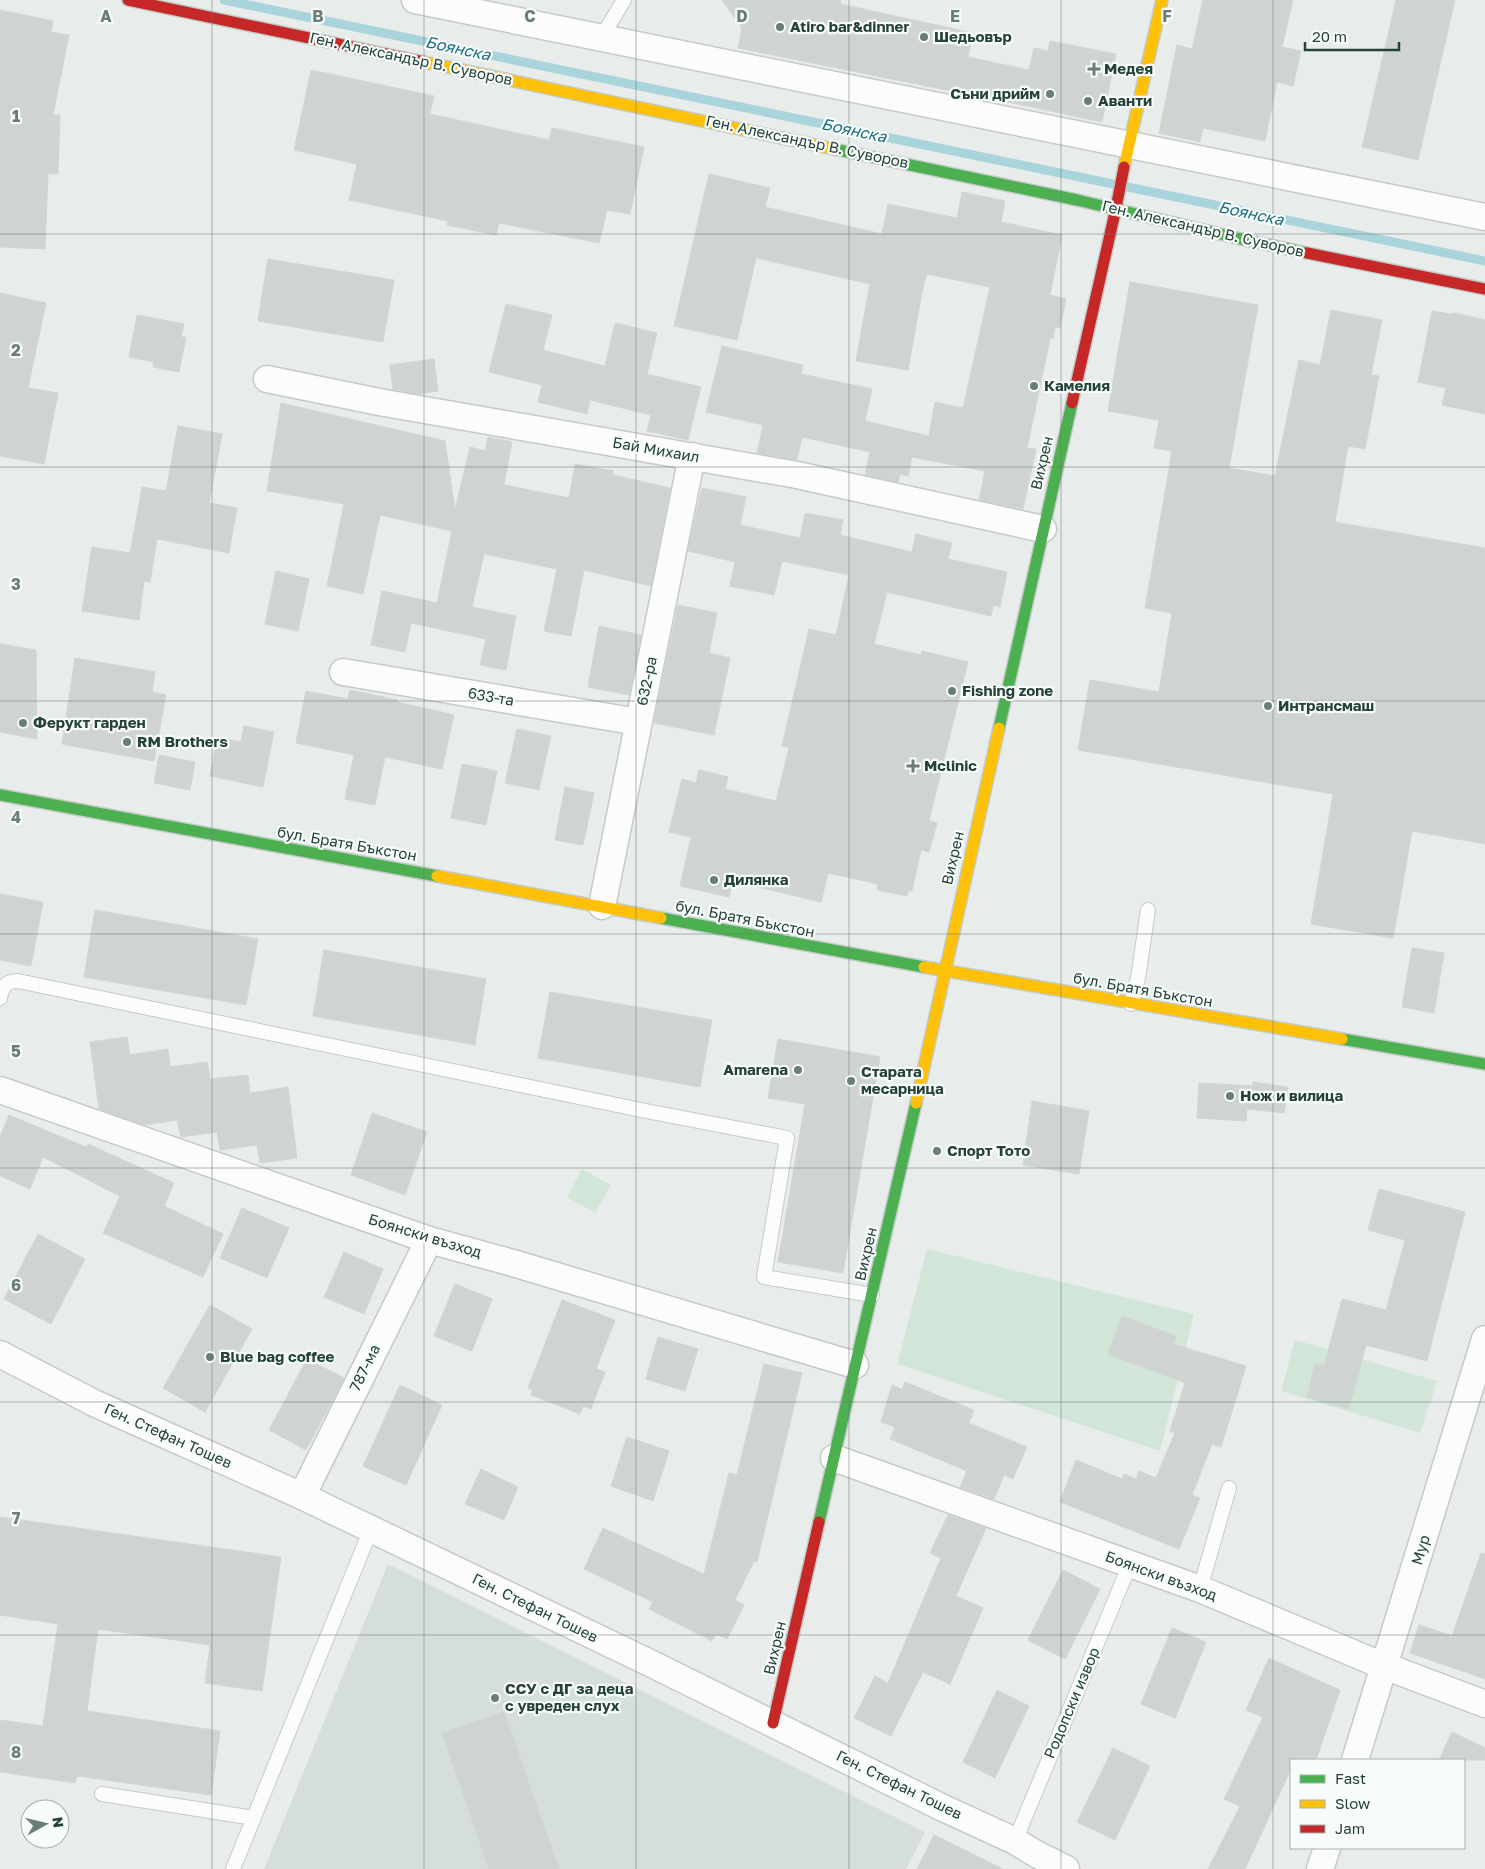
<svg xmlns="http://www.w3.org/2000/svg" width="1485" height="1869" viewBox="0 0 1485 1869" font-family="'Golos Text',sans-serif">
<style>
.built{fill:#d6dedb}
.green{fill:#d1e6d8}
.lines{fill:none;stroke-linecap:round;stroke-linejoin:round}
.stream{stroke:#a9d4db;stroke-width:9}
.building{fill:#cfd4d2;stroke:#d1d6d4}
.lane-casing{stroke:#c5cac8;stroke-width:16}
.street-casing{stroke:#c5cac8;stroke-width:29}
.fast-casing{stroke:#c3cbc8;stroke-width:14}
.slow-casing{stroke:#c3cbc8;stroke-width:14}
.jam-casing{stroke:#c3cbc8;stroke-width:14}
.lane{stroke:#fcfcfc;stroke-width:14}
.street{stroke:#fcfcfc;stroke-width:26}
.fast{stroke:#4caf50;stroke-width:11}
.slow{stroke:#ffc107;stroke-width:11}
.jam{stroke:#c62828;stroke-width:11}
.grid{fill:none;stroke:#697e78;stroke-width:1;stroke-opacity:0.55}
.poi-dot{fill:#697e78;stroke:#f7fbf9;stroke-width:2}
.labels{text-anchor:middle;stroke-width:4.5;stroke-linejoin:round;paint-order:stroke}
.poi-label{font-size:15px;font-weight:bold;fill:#24423a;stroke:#f7fbf9;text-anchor:start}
.street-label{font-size:15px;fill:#24423a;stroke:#f7fbf9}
.water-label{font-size:16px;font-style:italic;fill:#1c6f80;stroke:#f7fbf9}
.grid-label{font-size:16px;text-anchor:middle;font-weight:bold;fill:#697e78;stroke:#f7fbf9;stroke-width:4.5;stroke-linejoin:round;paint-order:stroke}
</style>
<rect width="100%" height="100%" fill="#e8edeb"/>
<path class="built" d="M 388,1564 L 925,1832 L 906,1869 L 264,1869 Z"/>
<g class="green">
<path d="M 582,1169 L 611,1185 L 595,1213 L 567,1197 Z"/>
<path d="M 927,1249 L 1194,1314 L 1160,1451 L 897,1364 Z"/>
<path d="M 1295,1340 L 1437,1381 L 1420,1433 L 1281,1391 Z"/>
</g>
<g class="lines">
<path class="stream" d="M 224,0 L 1485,261"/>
</g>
<g class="building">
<path d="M 722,0 L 841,0 L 840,4 L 973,33 L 968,57 L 1029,70 L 1034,48 L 1048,51 L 1050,41 L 1116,54 L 1102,122 L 961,92 L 961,93 L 738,48 L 742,28 Z"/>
<path d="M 1203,0 L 1293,0 L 1282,47 L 1301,51 L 1293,86 L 1277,82 L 1265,141 L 1203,128 L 1200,142 L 1159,133 L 1177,45 L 1192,49 Z"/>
<path d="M 1396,0 L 1455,0 L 1418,160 L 1362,147 Z"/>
<path d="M 0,10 L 53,21 L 51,32 L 69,35 L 53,115 L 60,115 L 58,174 L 48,174 L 45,249 L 0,247 Z"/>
<path d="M 311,70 L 434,96 L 430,114 L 549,140 L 552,128 L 644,147 L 630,214 L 607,210 L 599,243 L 499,223 L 496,235 L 447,225 L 448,221 L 349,200 L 357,164 L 294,150 Z"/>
<path d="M 709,174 L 770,188 L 765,207 L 882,234 L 888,204 L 957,218 L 962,192 L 1005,201 L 1001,222 L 1062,235 L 1050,295 L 1066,299 L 1060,328 L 1055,327 L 1053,339 L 1050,339 L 1027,448 L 1036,449 L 1023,509 L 979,500 L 985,471 L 912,457 L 908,476 L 900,474 L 898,482 L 865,475 L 870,452 L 802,437 L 797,460 L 757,453 L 763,425 L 706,412 L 722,346 L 803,365 L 801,374 L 872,389 L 865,421 L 929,436 L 935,402 L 963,408 L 990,287 L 927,274 L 925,282 L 924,282 L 908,370 L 856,361 L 870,284 L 756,258 L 737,340 L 674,326 Z"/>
<path d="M 268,259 L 394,280 L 383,342 L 258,321 Z"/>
<path d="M 1130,282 L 1258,305 L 1229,468 L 1275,476 L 1299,360 L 1320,365 L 1331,310 L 1382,320 L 1371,375 L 1379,376 L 1365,449 L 1348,446 L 1335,522 L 1485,548 L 1485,844 L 1412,831 L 1393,938 L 1311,924 L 1333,794 L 1078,750 L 1090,680 L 1159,692 L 1172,613 L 1145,608 L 1172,451 L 1154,448 L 1159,420 L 1108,411 Z"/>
<path d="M 0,293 L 46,303 L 28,388 L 58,393 L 44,464 L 0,456 Z"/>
<path d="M 506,304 L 552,315 L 543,350 L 605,366 L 615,323 L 657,333 L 647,374 L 701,387 L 688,440 L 647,431 L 651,415 L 590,400 L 587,414 L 538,402 L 542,385 L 489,372 Z"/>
<path d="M 1432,311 L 1450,314 L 1455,313 L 1485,320 L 1485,414 L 1442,405 L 1446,388 L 1418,382 Z"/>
<path d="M 137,315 L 184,324 L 181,337 L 186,337 L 179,372 L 153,367 L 154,362 L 129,357 Z"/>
<path d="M 434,359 L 438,391 L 418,394 L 393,389 L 390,365 Z"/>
<path d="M 281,403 L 445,441 L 455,510 L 470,447 L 485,451 L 488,437 L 512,442 L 504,485 L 569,498 L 575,464 L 614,471 L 613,475 L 670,488 L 651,586 L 584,570 L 571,636 L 544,631 L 557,569 L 484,554 L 472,607 L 516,616 L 506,670 L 480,665 L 486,639 L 411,623 L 405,652 L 371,645 L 382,591 L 437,603 L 452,531 L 380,515 L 363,594 L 327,586 L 344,504 L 267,491 Z"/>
<path d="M 178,426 L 222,434 L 209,503 L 237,508 L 229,553 L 157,539 L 150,582 L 144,581 L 139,620 L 82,611 L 92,547 L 130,553 L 142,487 L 166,491 Z"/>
<path d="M 702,488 L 746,497 L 740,525 L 800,538 L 805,513 L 843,520 L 840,535 L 912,552 L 916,534 L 952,543 L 948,559 L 1007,572 L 1000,607 L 993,605 L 991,616 L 887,592 L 874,644 L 921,655 L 922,651 L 968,662 L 929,821 L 937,823 L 929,852 L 921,850 L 912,891 L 909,890 L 907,896 L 877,890 L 878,884 L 828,873 L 821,902 L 733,881 L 729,897 L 680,886 L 691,837 L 669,832 L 682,779 L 696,783 L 699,770 L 728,777 L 725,789 L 776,801 L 789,748 L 782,746 L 809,629 L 836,635 L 849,575 L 782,561 L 774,595 L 730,586 L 735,562 L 688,551 Z"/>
<path d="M 276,571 L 309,579 L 298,631 L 265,624 Z"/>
<path d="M 678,605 L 717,613 L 709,653 L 730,658 L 714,735 L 654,723 Z"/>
<path d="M 599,626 L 641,635 L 629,695 L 588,687 Z"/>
<path d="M 0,644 L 36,650 L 37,739 L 0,732 Z"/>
<path d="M 75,658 L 155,672 L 152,692 L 166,695 L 154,761 L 62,744 Z"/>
<path d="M 350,690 L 397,700 L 397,702 L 454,715 L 442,769 L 385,757 L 375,805 L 345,799 L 354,755 L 296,743 L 306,691 L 348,699 Z"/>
<path d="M 244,726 L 274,732 L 263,787 L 210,776 L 217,737 L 241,742 Z"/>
<path d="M 517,729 L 551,736 L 539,790 L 505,783 Z"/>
<path d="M 159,755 L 195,762 L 190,790 L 154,783 Z"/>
<path d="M 462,764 L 497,771 L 486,825 L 451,818 Z"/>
<path d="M 565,787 L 594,793 L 583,845 L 555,840 Z"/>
<path d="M 0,894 L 43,902 L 31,966 L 0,960 Z"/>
<path d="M 95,910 L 258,939 L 246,1005 L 84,977 Z"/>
<path d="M 1412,948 L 1444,953 L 1434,1013 L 1402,1007 Z"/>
<path d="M 324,950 L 486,979 L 475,1045 L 313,1016 Z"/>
<path d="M 550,992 L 712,1020 L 700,1087 L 538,1058 Z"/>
<path d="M 127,1037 L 130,1055 L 168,1049 L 170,1067 L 207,1062 L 210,1079 L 248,1075 L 250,1093 L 288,1087 L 297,1158 L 260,1163 L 257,1145 L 220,1150 L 217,1132 L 181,1137 L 177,1120 L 144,1125 L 99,1109 L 90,1042 Z"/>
<path d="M 778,1039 L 880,1057 L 843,1273 L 778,1262 L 805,1104 L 768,1098 Z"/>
<path d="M 1253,1082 L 1288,1087 L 1284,1113 L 1247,1109 L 1246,1121 L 1197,1118 L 1199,1083 L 1253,1086 Z"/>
<path d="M 1032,1101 L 1089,1111 L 1079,1174 L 1023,1165 Z"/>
<path d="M 372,1113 L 427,1132 L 405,1195 L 351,1175 Z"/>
<path d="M 9,1115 L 86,1147 L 88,1144 L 174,1183 L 164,1206 L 223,1234 L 203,1277 L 103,1233 L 120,1196 L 43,1157 L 30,1189 L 0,1176 L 0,1137 Z"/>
<path d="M 1379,1189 L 1465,1212 L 1427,1361 L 1366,1345 L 1349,1409 L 1307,1397 L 1315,1364 L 1324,1366 L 1342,1299 L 1386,1310 L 1405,1240 L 1368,1230 Z"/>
<path d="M 242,1208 L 289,1228 L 267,1278 L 220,1258 Z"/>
<path d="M 38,1234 L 85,1259 L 51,1324 L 4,1299 Z"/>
<path d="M 344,1252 L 383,1269 L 364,1314 L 324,1297 Z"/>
<path d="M 455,1284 L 492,1299 L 472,1351 L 434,1336 Z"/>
<path d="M 562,1300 L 615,1320 L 596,1369 L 605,1372 L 591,1409 L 583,1406 L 580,1414 L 531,1395 L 533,1390 L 528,1388 Z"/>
<path d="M 210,1305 L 252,1329 L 205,1412 L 163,1388 Z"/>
<path d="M 1122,1316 L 1176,1336 L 1173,1344 L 1246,1366 L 1221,1447 L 1212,1444 L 1192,1495 L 1200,1498 L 1179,1549 L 1060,1502 L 1076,1460 L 1122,1479 L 1124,1474 L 1136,1479 L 1139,1471 L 1156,1478 L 1175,1433 L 1170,1431 L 1185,1383 L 1108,1354 Z"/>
<path d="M 658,1337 L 698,1349 L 685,1391 L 646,1379 Z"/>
<path d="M 307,1359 L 344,1378 L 306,1450 L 269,1430 Z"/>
<path d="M 764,1364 L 802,1373 L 757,1562 L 754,1561 L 735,1600 L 744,1605 L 727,1639 L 716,1634 L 712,1641 L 649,1609 L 653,1602 L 584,1569 L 603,1528 L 704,1574 L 729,1473 L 737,1475 Z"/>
<path d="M 905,1382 L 974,1410 L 969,1423 L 1027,1447 L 1013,1479 L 1004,1475 L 994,1499 L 960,1487 L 967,1471 L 890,1439 L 895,1427 L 881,1422 L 892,1385 L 902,1389 Z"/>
<path d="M 400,1385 L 442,1405 L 406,1485 L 363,1466 Z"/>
<path d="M 627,1437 L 669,1451 L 653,1501 L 611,1486 Z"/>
<path d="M 481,1469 L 518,1487 L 504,1520 L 465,1504 Z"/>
<path d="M 948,1515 L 986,1528 L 956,1596 L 983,1608 L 950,1684 L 923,1672 L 891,1736 L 854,1718 L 875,1676 L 888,1683 L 941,1558 L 930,1553 Z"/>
<path d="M 0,1517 L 281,1557 L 262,1691 L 205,1683 L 210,1645 L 98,1629 L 87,1711 L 220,1731 L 211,1795 L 77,1776 L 75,1783 L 0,1772 L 0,1720 L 43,1726 L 58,1624 L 0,1615 Z"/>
<path d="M 1481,1553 L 1485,1554 L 1485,1679 L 1410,1653 L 1419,1625 L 1452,1636 Z"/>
<path d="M 1063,1570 L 1100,1589 L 1065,1659 L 1028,1640 Z"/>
<path d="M 1172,1628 L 1206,1642 L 1175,1718 L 1141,1704 Z"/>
<path d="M 1269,1658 L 1340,1690 L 1316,1760 L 1291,1760 L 1291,1769 L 1245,1869 L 1208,1869 L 1240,1806 L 1224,1799 L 1263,1717 L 1246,1710 Z"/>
<path d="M 997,1690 L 1029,1706 L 995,1778 L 963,1762 Z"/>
<path d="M 504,1712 L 559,1869 L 489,1869 L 442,1733 Z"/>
<path d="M 1452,1732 L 1485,1748 L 1485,1760 L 1439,1760 Z"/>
<path d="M 1113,1748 L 1150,1766 L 1115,1840 L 1077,1822 Z"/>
<path d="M 934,1835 L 1003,1869 L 917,1869 Z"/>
</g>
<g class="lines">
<defs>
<g id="lane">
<path d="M 601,38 L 624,0"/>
<path d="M 0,998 C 2,987 6,981 18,981 L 646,1111 L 787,1138 L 764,1277 L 872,1295"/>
<path d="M 1131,1004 L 1138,978 L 1148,910"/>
<path d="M 1200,1589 L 1229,1488"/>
<path d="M 102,1794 L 254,1818"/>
<path d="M 1015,1841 L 1130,1564"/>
<path d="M 233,1869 L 371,1529"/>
</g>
<g id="street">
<path d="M 415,0 L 1485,217"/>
<path d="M 267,379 L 379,402 L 797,475 L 1043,529"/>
<path d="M 343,672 L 638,722"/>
<path d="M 602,906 L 692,456"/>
<path d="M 0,1090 L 429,1240 L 513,1263 L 855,1365"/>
<path d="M 0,1354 L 94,1403 L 302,1496 L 650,1663 L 943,1808 L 1015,1841 L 1036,1854 L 1066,1869"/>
<path d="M 834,1458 L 1200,1589 L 1374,1662 L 1485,1704"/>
<path d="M 302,1496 L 429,1240"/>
<path d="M 1355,1760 L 1485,1339"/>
<path d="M 1320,1869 L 1327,1848"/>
</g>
<g id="fast">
<path d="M 834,149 L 1077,200 L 1241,239 L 1307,253"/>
<path d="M 999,728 L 1072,403"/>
<path d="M 0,795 L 437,876"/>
<path d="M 661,918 L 924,967"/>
<path d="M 1342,1039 L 1485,1064"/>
<path d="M 819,1522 L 916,1103"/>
</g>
<g id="slow">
<path d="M 424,62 L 834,149"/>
<path d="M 1124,167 L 1162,0"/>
<path d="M 437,876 L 661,918"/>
<path d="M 924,967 L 1342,1039"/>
<path d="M 916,1103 L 999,728"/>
</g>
<g id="jam">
<path d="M 128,0 L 424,62"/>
<path d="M 1307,253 L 1485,289"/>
<path d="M 1072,403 L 1116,208 L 1124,167"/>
<path d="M 773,1723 L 819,1522"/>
</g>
</defs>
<use href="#lane" class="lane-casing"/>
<use href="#street" class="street-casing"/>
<use href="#fast" class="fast-casing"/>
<use href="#slow" class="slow-casing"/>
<use href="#jam" class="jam-casing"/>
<use href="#lane" class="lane"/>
<use href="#street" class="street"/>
<use href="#fast" class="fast"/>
<use href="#slow" class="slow"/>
<use href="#jam" class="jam"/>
</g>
<path class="grid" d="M 212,0 L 212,1869M 424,0 L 424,1869M 636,0 L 636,1869M 849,0 L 849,1869M 1061,0 L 1061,1869M 1273,0 L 1273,1869M 0,234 L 1485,234M 0,467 L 1485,467M 0,701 L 1485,701M 0,934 L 1485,934M 0,1168 L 1485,1168M 0,1402 L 1485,1402M 0,1635 L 1485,1635"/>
<g class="poi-dot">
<circle cx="780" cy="27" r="5"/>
<circle cx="924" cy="37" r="5"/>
<path d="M1091.5 61.5h5v5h5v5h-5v5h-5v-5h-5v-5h5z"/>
<circle cx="1050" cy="94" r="5"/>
<circle cx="1088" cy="101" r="5"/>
<circle cx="1034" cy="386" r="5"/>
<circle cx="952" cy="691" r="5"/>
<circle cx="1268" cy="706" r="5"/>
<circle cx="23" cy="723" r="5"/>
<circle cx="127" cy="742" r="5"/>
<path d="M910.5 758.5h5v5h5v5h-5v5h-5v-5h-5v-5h5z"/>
<circle cx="714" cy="880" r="5"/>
<circle cx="798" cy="1070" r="5"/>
<circle cx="851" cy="1081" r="5"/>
<circle cx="1230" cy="1096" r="5"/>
<circle cx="937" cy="1151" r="5"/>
<circle cx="210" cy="1357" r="5"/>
<circle cx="495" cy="1698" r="5"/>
</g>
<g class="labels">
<g class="poi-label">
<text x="790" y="32">Atiro bar&amp;dinner</text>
<text x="934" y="42">Шедьовър</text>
<text x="1104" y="74">Медея</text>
<text x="1040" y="99" text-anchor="end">Съни дрийм</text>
<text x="1098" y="106">Аванти</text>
<text x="1044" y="391">Камелия</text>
<text x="962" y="696">Fishing zone</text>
<text x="1278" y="711">Интрансмаш</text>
<text x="33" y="728">Ферукт гарден</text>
<text x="137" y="747">RM Brothers</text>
<text x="924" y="771">Mclinic</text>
<text x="724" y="885">Дилянка</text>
<text x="788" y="1075" text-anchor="end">Amarena</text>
<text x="861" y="1077">Старата<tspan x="861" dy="17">месарница</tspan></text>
<text x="1240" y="1101">Нож и вилица</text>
<text x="947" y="1156">Спорт Тото</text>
<text x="220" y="1362">Blue bag coffee</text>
<text x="505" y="1694">ССУ с ДГ за деца<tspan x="505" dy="17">с увреден слух</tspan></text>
</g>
<g class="street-label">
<text transform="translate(411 59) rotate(12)" y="5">Ген. Александър В. Суворов</text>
<text transform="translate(807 142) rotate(12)" y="5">Ген. Александър В. Суворов</text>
<text transform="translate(1203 229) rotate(13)" y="5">Ген. Александър В. Суворов</text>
<text transform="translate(656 450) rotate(10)" y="5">Бай Михаил</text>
<text transform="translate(1042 463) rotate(-77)" y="5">Вихрен</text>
<text transform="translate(647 681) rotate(-78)" y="5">632-ра</text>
<text transform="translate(491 697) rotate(10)" y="5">633-та</text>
<text transform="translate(347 844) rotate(10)" y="5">бул. Братя Бъкстон</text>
<text transform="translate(953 858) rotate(-77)" y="5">Вихрен</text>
<text transform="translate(745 919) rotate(11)" y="5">бул. Братя Бъкстон</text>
<text transform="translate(1143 990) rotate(10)" y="5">бул. Братя Бъкстон</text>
<text transform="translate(425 1236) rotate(17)" y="5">Боянски възход</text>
<text transform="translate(866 1254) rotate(-77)" y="5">Вихрен</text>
<text transform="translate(365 1368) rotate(-64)" y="5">787-ма</text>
<text transform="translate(168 1436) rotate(24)" y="5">Ген. Стефан Тошев</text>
<text transform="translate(1421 1550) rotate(-73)" y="5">Мур</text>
<text transform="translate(1161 1576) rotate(20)" y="5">Боянски възход</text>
<text transform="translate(535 1608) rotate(26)" y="5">Ген. Стефан Тошев</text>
<text transform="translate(775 1648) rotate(-77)" y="5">Вихрен</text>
<text transform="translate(1072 1703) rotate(-67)" y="5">Родопски извор</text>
<text transform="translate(899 1785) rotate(26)" y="5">Ген. Стефан Тошев</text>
</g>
<g class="water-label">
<text transform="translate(458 48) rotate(12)" y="6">Боянска</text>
<text transform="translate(854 130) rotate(12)" y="6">Боянска</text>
<text transform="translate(1251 213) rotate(12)" y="6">Боянска</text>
</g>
</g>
<g class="grid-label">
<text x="106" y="22">A</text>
<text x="318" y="22">B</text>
<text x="530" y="22">C</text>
<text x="742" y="22">D</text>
<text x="955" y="22">E</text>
<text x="1167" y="22">F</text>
<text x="16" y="122">1</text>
<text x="16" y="356">2</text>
<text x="16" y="590">3</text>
<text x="16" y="823">4</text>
<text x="16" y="1057">5</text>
<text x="16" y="1291">6</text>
<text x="16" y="1524">7</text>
<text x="16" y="1758">8</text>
</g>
<rect x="1290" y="1759" width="175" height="90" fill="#f7fbf9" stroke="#a3b1ad"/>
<rect x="1300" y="1775" width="25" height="8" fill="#4caf50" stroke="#a3b1ad"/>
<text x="1335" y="1784" font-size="15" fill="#24423a">Fast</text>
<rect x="1300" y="1800" width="25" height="8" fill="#ffc107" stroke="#a3b1ad"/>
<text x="1335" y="1809" font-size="15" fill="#24423a">Slow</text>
<rect x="1300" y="1825" width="25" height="8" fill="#c62828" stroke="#a3b1ad"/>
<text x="1335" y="1834" font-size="15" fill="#24423a">Jam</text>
<g transform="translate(45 1824) rotate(82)"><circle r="24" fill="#f7fbf9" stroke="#a3b1ad"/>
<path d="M0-4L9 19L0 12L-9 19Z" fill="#697e78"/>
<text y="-8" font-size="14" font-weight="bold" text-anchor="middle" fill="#24423a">N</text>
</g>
<path d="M1305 42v8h94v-8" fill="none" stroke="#24423a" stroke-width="2.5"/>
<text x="1312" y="42" font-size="15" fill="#24423a" stroke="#f7fbf9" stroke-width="4" paint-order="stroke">20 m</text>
</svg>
